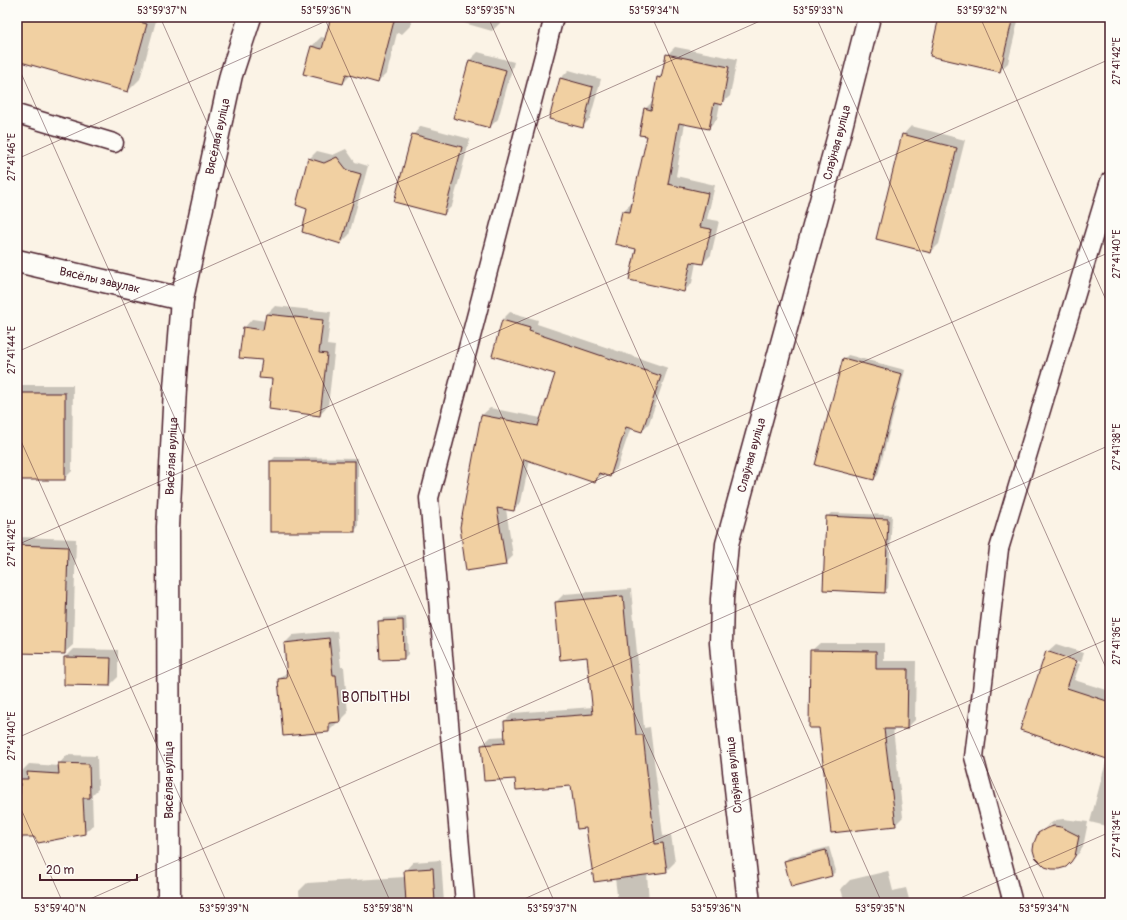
<svg xmlns="http://www.w3.org/2000/svg" width="1127" height="920" viewBox="0 0 1127 920" font-family="Pangolin,sans-serif">
<style>
.shadow{fill:#0003}
.building{fill:#f1d0a2;stroke:#4a1f2b}
.lines{fill:none;stroke-linecap:round;stroke-linejoin:round}
.lane-casing{stroke:#4a1f2b;stroke-width:21}
.street-casing{stroke:#4a1f2b;stroke-width:25}
.lane{stroke:#fdfcf7;stroke-width:18}
.street{stroke:#fdfcf7;stroke-width:22}
.ticks{fill:none;stroke:#4a1f2b;stroke-width:1;stroke-opacity:0.45}
.labels{text-anchor:middle;stroke-width:3;stroke-linejoin:round;paint-order:stroke}
.street-label{font-size:12px;fill:#4a1f2b;stroke:#fdfcf7}
.quarter-label{font-size:14px;letter-spacing:1px;fill:#4a1f2b;stroke:#fdfcf7}
.neatline{fill:none;stroke:#4a1f2b;stroke-width:1.5}
.ticks-label{font-size:10px;text-anchor:middle;fill:#4a1f2b}
</style>
<rect width="100%" height="100%" fill="#fbf3e6"/>
<filter id="ink" filterUnits="userSpaceOnUse"><feTurbulence type="fractalNoise" baseFrequency=".025" numOctaves="2"/><feDisplacementMap in="SourceGraphic" scale="8" xChannelSelector="R" yChannelSelector="G"/><feConvolveMatrix kernelMatrix="1 2 1 2 8 2 1 2 1" color-interpolation-filters="sRGB"/></filter>
<g filter="url(#ink)">
<g class="shadow">
<path d="M 17,17 L 157,17 L 140,79 L 128,91 L 17,60 Z"/>
<path d="M 332,17 L 413,17 L 411,25 L 402,34 L 397,33 L 387,73 L 378,82 L 351,75 L 343,83 L 305,73 L 312,46 L 321,37 L 326,38 Z"/>
<path d="M 443,17 L 503,17 L 501,22 L 492,31 Z"/>
<path d="M 940,17 L 1019,17 L 1008,63 L 1000,71 Z"/>
<path d="M 675,47 L 737,59 L 730,96 L 721,104 L 720,104 L 717,119 L 708,128 L 685,123 L 676,176 L 715,185 L 707,219 L 719,221 L 711,255 L 703,263 L 696,262 L 692,283 L 684,291 L 637,248 L 623,211 L 632,203 L 633,204 L 649,135 L 645,109 L 654,100 L 658,78 L 664,72 L 667,55 Z"/>
<path d="M 478,52 L 514,62 L 498,119 L 490,127 L 454,117 L 470,60 Z"/>
<path d="M 569,70 L 601,79 L 590,119 L 582,127 L 561,78 Z"/>
<path d="M 421,126 L 470,139 L 452,206 L 444,214 L 413,135 Z"/>
<path d="M 911,126 L 965,140 L 939,244 L 931,252 L 903,135 Z"/>
<path d="M 346,149 L 355,162 L 368,166 L 349,235 L 341,243 L 309,208 L 309,159 L 317,151 L 333,155 Z"/>
<path d="M 275,306 L 331,312 L 327,345 L 335,346 L 328,406 L 320,415 L 273,378 L 244,328 L 252,319 L 266,321 L 267,314 Z"/>
<path d="M 510,312 L 538,320 L 537,324 L 668,368 L 649,423 L 642,431 L 631,427 L 617,468 L 610,476 L 603,474 L 595,482 L 530,459 L 521,502 L 513,510 L 506,509 L 513,556 L 505,564 L 482,415 L 490,408 L 541,418 L 556,373 L 502,320 Z"/>
<path d="M 848,355 L 905,370 L 878,475 L 874,479 L 844,359 Z"/>
<path d="M 17,385 L 73,385 L 72,471 L 64,479 L 17,479 Z"/>
<path d="M 275,457 L 358,458 L 358,527 L 354,531 L 271,461 Z"/>
<path d="M 831,513 L 892,515 L 888,588 L 884,592 L 827,517 Z"/>
<path d="M 17,537 L 76,539 L 73,645 L 64,653 L 17,652 Z"/>
<path d="M 631,589 L 644,728 L 650,727 L 663,836 L 671,835 L 675,862 L 666,871 L 647,873 L 649,903 L 618,903 L 615,878 L 587,827 L 572,785 L 516,778 L 482,745 L 491,737 L 506,736 L 505,721 L 513,713 L 593,707 L 588,656 L 556,602 L 564,594 Z"/>
<path d="M 406,617 L 408,654 L 404,658 L 379,622 L 383,618 Z"/>
<path d="M 337,631 L 341,667 L 344,667 L 348,713 L 340,721 L 337,721 L 337,723 L 329,731 L 279,679 L 288,671 L 285,643 L 293,635 Z"/>
<path d="M 820,643 L 884,643 L 884,661 L 916,661 L 915,720 L 907,728 L 893,728 L 903,817 L 895,825 L 811,651 Z"/>
<path d="M 1056,644 L 1084,653 L 1081,662 L 1051,652 L 1051,654 L 1080,664 L 1074,680 L 1110,691 L 1110,827 L 1090,822 L 1107,758 L 1021,729 L 1047,652 Z"/>
<path d="M 73,649 L 118,650 L 118,677 L 110,685 L 65,657 Z"/>
<path d="M 67,755 L 97,756 L 98,789 L 92,795 L 93,825 L 84,833 L 35,836 L 17,836 L 17,786 L 21,786 L 21,772 L 29,764 L 59,766 L 59,764 Z"/>
<path d="M 1063,819 L 1088,822 L 1083,847 L 1079,853 L 1070,861 L 1039,834 L 1044,829 L 1044,831 L 1052,826 L 1051,824 L 1045,828 L 1048,825 L 1056,820 Z"/>
<path d="M 829,847 L 836,871 L 832,875 L 791,886 L 785,861 L 789,857 Z"/>
<path d="M 441,860 L 444,903 L 300,903 L 299,891 L 307,883 L 405,877 L 405,871 L 413,862 Z"/>
<path d="M 888,871 L 893,891 L 906,888 L 910,903 L 845,903 L 841,889 L 850,880 Z"/>
</g>
<g class="building">
<path d="M 17,17 L 137,17 L 136,21 L 147,24 L 128,92 L 17,61 Z"/>
<path d="M 331,17 L 395,17 L 378,83 L 346,74 L 343,84 L 303,74 L 311,46 L 322,49 Z"/>
<path d="M 939,17 L 1013,17 L 1000,72 L 930,56 Z"/>
<path d="M 666,54 L 729,67 L 722,105 L 714,103 L 709,129 L 679,123 L 668,184 L 708,193 L 700,227 L 711,229 L 703,264 L 691,262 L 684,292 L 629,280 L 636,249 L 615,244 L 622,211 L 630,212 L 647,136 L 639,135 L 644,108 L 651,110 L 657,77 L 661,78 Z"/>
<path d="M 469,60 L 506,70 L 490,128 L 453,118 Z"/>
<path d="M 560,78 L 593,87 L 583,128 L 549,119 Z"/>
<path d="M 412,134 L 462,147 L 444,215 L 394,202 Z"/>
<path d="M 902,134 L 957,148 L 931,253 L 876,239 Z"/>
<path d="M 337,157 L 347,170 L 361,174 L 341,244 L 302,232 L 307,209 L 296,205 L 308,158 L 324,163 Z"/>
<path d="M 266,314 L 323,320 L 319,353 L 327,354 L 320,416 L 269,409 L 272,379 L 259,378 L 262,360 L 239,358 L 243,327 L 263,330 Z"/>
<path d="M 502,320 L 530,328 L 529,331 L 661,376 L 642,432 L 626,427 L 610,477 L 599,473 L 595,483 L 524,459 L 514,511 L 497,508 L 506,565 L 466,571 L 460,527 L 481,415 L 538,426 L 555,374 L 492,356 Z"/>
<path d="M 843,358 L 902,374 L 874,480 L 815,465 Z"/>
<rect x="17" y="393" width="48" height="87"/>
<rect x="270" y="461" width="85" height="71"/>
<path d="M 826,516 L 888,519 L 885,593 L 823,590 Z"/>
<path d="M 17,545 L 68,547 L 65,654 L 17,653 Z"/>
<path d="M 623,596 L 636,735 L 643,735 L 655,844 L 663,843 L 667,872 L 594,882 L 586,828 L 577,829 L 571,786 L 516,790 L 515,779 L 484,781 L 481,745 L 505,743 L 504,721 L 593,714 L 587,657 L 560,660 L 555,602 Z"/>
<path d="M 403,620 L 404,659 L 380,660 L 378,621 Z"/>
<path d="M 329,638 L 333,675 L 336,675 L 340,722 L 329,723 L 329,732 L 283,736 L 278,679 L 287,678 L 284,643 Z"/>
<path d="M 810,650 L 876,651 L 876,669 L 908,669 L 907,729 L 884,729 L 896,826 L 831,833 L 819,728 L 809,728 Z"/>
<path d="M 1046,651 L 1076,661 L 1067,688 L 1110,702 L 1110,760 L 1020,730 Z"/>
<path d="M 64,657 L 111,658 L 110,686 L 64,685 Z"/>
<path d="M 58,763 L 89,764 L 90,798 L 83,798 L 85,834 L 38,843 L 34,837 L 17,837 L 17,794 L 20,794 L 20,779 L 28,779 L 27,772 L 59,774 Z"/>
<path d="M 1054,826 L 1061,827 L 1079,836 L 1075,856 L 1071,862 L 1066,867 L 1059,869 L 1052,869 L 1045,867 L 1035,857 L 1033,850 L 1034,843 L 1038,833 L 1047,828 Z"/>
<path d="M 826,850 L 832,876 L 791,887 L 784,861 Z"/>
<path d="M 433,868 L 435,903 L 406,903 L 404,870 Z"/>
</g>
<g class="lines">
<defs>
<g id="lane">
<path d="M 17,114 L 114,143"/>
<path d="M 465,903 L 429,498 L 554,17"/>
<path d="M 1013,903 L 974,757 L 999,549 L 1110,181"/>
</g>
<g id="street">
<path id="s1" d="M 17,261 L 182,299"/>
<path id="s2" d="M 169,903 L 168,527 L 175,388 L 182,299 L 231,75 L 250,17"/>
<path id="s3" d="M 749,903 L 725,691 L 721,643 L 722,599 L 727,544 L 839,135 L 869,17"/>
</g>
</defs>
<use href="#lane" class="lane-casing"/>
<use href="#street" class="street-casing"/>
<use href="#lane" class="lane"/>
<use href="#street" class="street"/>
</g>
</g>
<path class="ticks" d="M 160,17 L 555,903M 324,17 L 719,903M 488,17 L 882,903M 652,17 L 1046,903M 816,17 L 1110,677M 980,17 L 1110,309M 17,64 L 391,903M 17,159 L 335,17M 17,352 L 769,17M 17,432 L 227,903M 17,545 L 1110,59M 17,738 L 1110,252M 17,800 L 63,903M 81,903 L 1110,445M 515,903 L 1110,638M 949,903 L 1110,832"/>
<g class="labels">
<g class="street-label">
<text dy="4" stroke="none"><textPath href="#s2" startOffset="771">Вясёлая вуліца</textPath></text>
<text dy="4" stroke="none"><textPath href="#s3" startOffset="777">Слаўная вуліца</textPath></text>
<text dy="4" stroke="none"><textPath href="#s1" startOffset="85">Вясёлы завулак</textPath></text>
<text dy="4" stroke="none"><textPath href="#s3" startOffset="453">Слаўная вуліца</textPath></text>
<text dy="4" stroke="none"><textPath href="#s2" startOffset="447">Вясёлая вуліца</textPath></text>
<text transform="translate(734 775) rotate(-96)" y="4">Слаўная вуліца</text>
<text transform="translate(169 780) rotate(-90)" y="4">Вясёлая вуліца</text>
</g>
<g class="quarter-label">
<text x="376" y="702">ВОПЫТНЫ</text>
</g>
</g>
<rect width="1127" height="920" fill="none" stroke="#fdfcf7" stroke-width="44"/>
<path d="M40 874v6h97v-6" fill="none" stroke="#4a1f2b" stroke-width="2"/>
<text x="46" y="874" font-size="12" fill="#4a1f2b" stroke="#fdfcf7" stroke-width="3" paint-order="stroke">20 m</text>
<rect x="22" y="22" width="1083" height="876" class="neatline"/>
<g class="ticks-label">
<text x="162" y="14">53°59'37"N</text>
<text x="326" y="14">53°59'36"N</text>
<text x="490" y="14">53°59'35"N</text>
<text x="654" y="14">53°59'34"N</text>
<text x="818" y="14">53°59'33"N</text>
<text x="982" y="14">53°59'32"N</text>
<text transform="translate(1116 61) rotate(-90)" y="4">27°41'42"E</text>
<text transform="translate(11 157) rotate(-90)" y="4">27°41'46"E</text>
<text transform="translate(1116 254) rotate(-90)" y="4">27°41'40"E</text>
<text transform="translate(11 350) rotate(-90)" y="4">27°41'44"E</text>
<text transform="translate(1116 447) rotate(-90)" y="4">27°41'38"E</text>
<text transform="translate(11 543) rotate(-90)" y="4">27°41'42"E</text>
<text transform="translate(1116 641) rotate(-90)" y="4">27°41'36"E</text>
<text transform="translate(11 736) rotate(-90)" y="4">27°41'40"E</text>
<text transform="translate(1116 834) rotate(-90)" y="4">27°41'34"E</text>
<text x="60" y="912">53°59'40"N</text>
<text x="224" y="912">53°59'39"N</text>
<text x="388" y="912">53°59'38"N</text>
<text x="552" y="912">53°59'37"N</text>
<text x="716" y="912">53°59'36"N</text>
<text x="880" y="912">53°59'35"N</text>
<text x="1044" y="912">53°59'34"N</text>
</g>
</svg>
